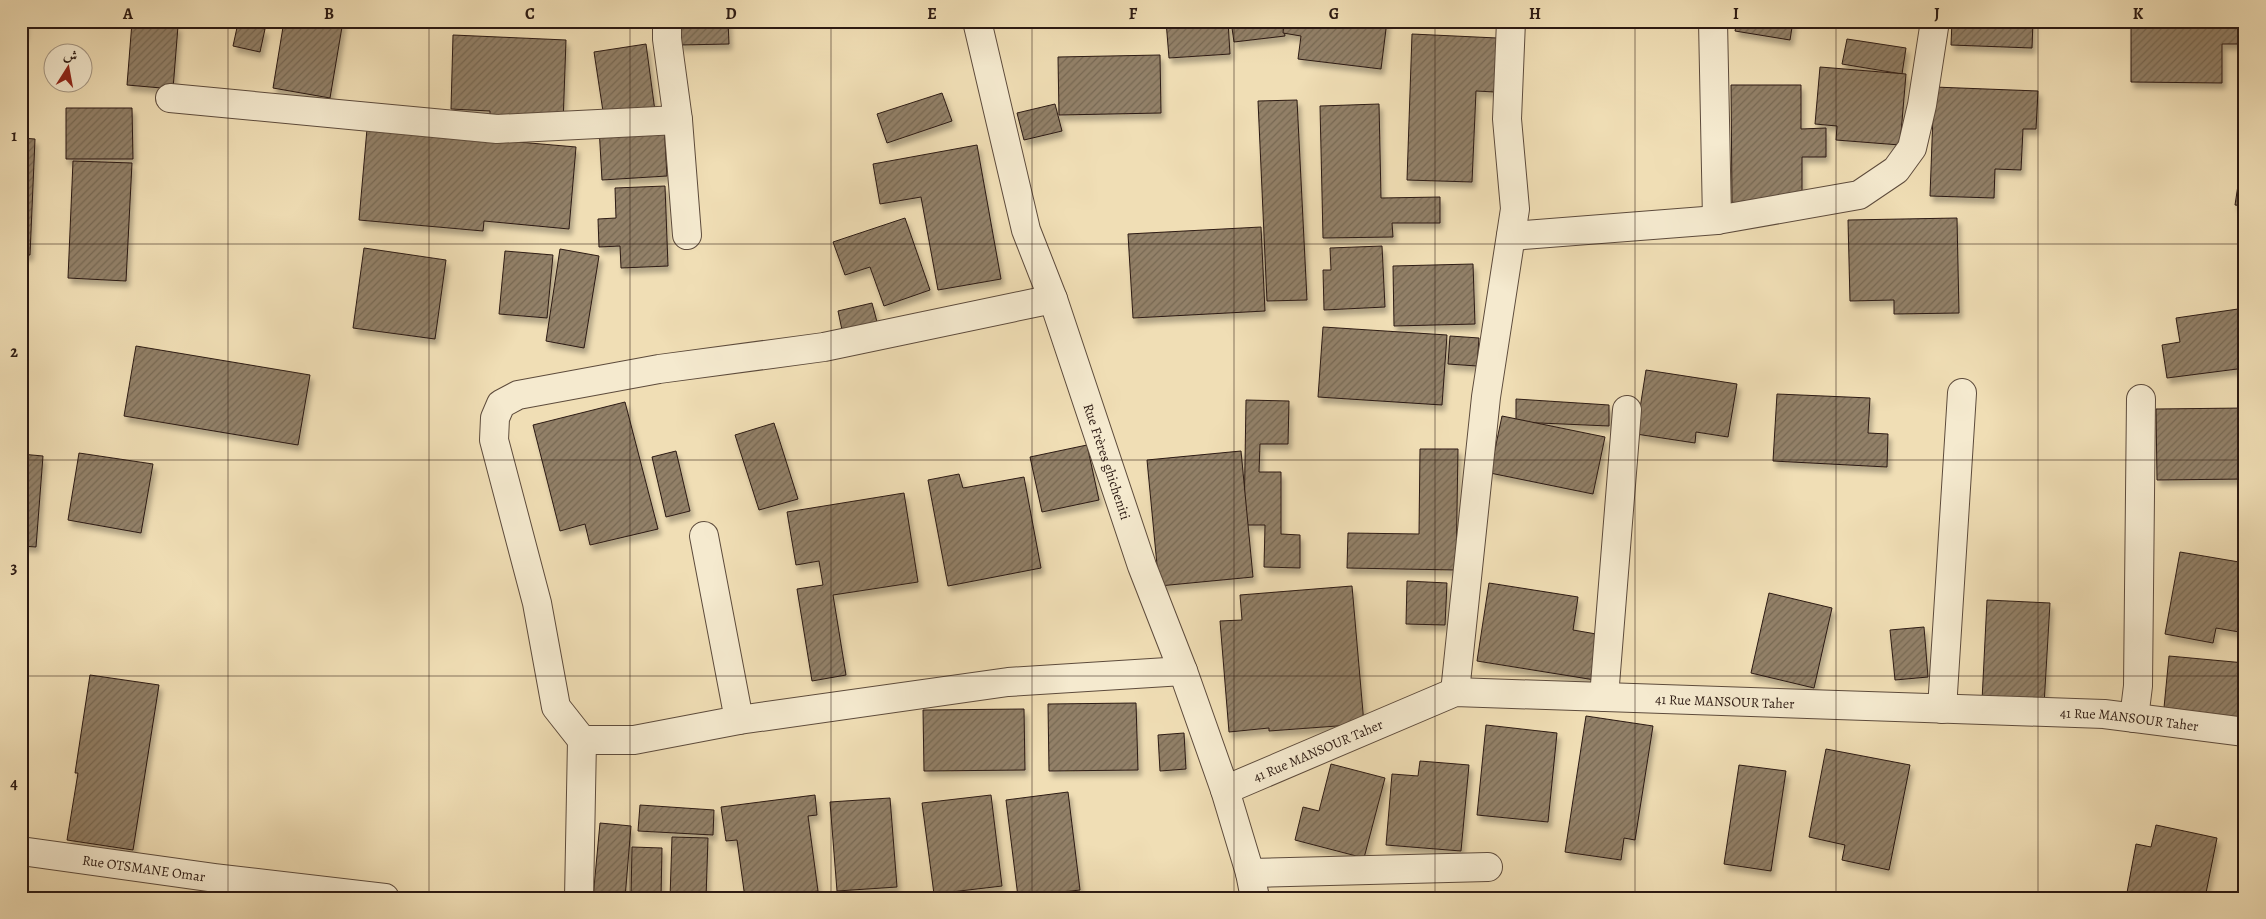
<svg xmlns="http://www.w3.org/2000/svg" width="2266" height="919" viewBox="0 0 2266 919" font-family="Alegreya,Amiri,serif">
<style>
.building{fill:url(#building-hatch);stroke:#2c1a13;filter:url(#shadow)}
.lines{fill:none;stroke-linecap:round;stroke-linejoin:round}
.minor-casing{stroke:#5d4b3c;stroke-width:30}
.minor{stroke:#f5eacf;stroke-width:28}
.grid{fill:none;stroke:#2c1a13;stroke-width:1;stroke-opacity:0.55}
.labels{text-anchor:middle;stroke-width:4;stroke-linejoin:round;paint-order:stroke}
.street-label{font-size:14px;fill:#2c1a13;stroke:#f5eacf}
.neatline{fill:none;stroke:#2c1a13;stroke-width:2}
.grid-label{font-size:16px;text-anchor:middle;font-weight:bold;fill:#2c1a13}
</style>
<defs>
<pattern id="building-hatch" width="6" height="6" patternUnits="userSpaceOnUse" patternTransform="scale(1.25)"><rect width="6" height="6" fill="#928067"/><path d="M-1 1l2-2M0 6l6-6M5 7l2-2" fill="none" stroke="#776854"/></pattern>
<filter id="shadow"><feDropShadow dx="3" dy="5.5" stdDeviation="2.5" flood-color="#0004"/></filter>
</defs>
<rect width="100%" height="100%" fill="#f0deb5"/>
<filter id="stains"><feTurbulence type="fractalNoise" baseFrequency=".004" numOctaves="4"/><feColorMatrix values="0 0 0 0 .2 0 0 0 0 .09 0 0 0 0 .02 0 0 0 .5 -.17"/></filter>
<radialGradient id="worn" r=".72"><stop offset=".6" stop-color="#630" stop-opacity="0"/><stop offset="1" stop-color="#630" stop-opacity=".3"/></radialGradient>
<g class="building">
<path d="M 21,21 L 25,21 L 24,35 L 21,35 Z"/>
<path d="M 284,21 L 343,21 L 330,98 L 273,88 Z"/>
<path d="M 678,21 L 728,21 L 729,44 L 679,45 Z"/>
<path d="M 1166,21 L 1228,21 L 1230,54 L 1169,58 Z"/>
<path d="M 1231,21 L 1283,21 L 1285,36 L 1234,42 Z"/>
<path d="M 1284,21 L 1387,21 L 1381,69 L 1298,59 L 1301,36 L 1283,33 Z"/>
<path d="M 1737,21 L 1793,21 L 1790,40 L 1735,31 Z"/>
<path d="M 1952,21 L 2033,21 L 2032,48 L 1951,45 Z"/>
<path d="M 2131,21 L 2245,21 L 2245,44 L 2222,44 L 2222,83 L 2131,82 Z"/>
<path d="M 132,22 L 178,26 L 173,89 L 127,85 Z"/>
<path d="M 238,23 L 265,29 L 260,52 L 233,46 Z"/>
<path d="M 1412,34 L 1497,38 L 1495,92 L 1476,91 L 1472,182 L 1407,180 Z"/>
<path d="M 453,35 L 566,40 L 563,124 L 490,121 L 490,111 L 451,109 Z"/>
<path d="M 1847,39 L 1906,48 L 1902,74 L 1842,64 Z"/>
<path d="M 646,44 L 655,111 L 604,118 L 594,52 Z"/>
<path d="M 1160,55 L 1161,113 L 1059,115 L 1058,57 Z"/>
<path d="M 1820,67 L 1906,74 L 1900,145 L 1836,140 L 1837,126 L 1815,124 Z"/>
<path d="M 1731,85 L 1801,85 L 1801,129 L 1826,128 L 1826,157 L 1802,157 L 1802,203 L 1732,204 Z"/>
<path d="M 1934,87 L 2038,91 L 2036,129 L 2023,129 L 2021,170 L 1995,169 L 1994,198 L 1930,196 Z"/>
<path d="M 942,93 L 952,121 L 887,143 L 877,114 Z"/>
<path d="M 1297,100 L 1307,300 L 1267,301 L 1258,101 Z"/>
<path d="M 1055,104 L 1062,131 L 1024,140 L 1017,113 Z"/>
<path d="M 1379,104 L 1381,198 L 1440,197 L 1440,223 L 1392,223 L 1393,237 L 1323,238 L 1320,106 Z"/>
<path d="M 66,108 L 132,108 L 133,159 L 66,159 Z"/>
<path d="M 664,124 L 667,176 L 602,180 L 599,127 Z"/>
<path d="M 367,129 L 576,147 L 569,229 L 484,221 L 483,231 L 359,220 Z"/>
<path d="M 21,138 L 35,139 L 30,255 L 21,255 Z"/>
<path d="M 977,145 L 1001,279 L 938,290 L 921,197 L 880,204 L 873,164 Z"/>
<path d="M 2244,146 L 2245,146 L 2245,206 L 2235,205 Z"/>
<path d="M 73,161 L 132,163 L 126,281 L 68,278 Z"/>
<path d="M 665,186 L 668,266 L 621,268 L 620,246 L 599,247 L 598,219 L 616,218 L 615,188 Z"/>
<path d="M 905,218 L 930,290 L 884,306 L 870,267 L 845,275 L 833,242 Z"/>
<path d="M 1957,218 L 1959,313 L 1894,314 L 1894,300 L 1850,301 L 1848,220 Z"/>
<path d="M 1261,227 L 1265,311 L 1133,318 L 1128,234 Z"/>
<path d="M 1382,246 L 1385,307 L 1324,310 L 1323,270 L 1331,270 L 1330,248 Z"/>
<path d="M 364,248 L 446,260 L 435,339 L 353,328 Z"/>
<path d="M 560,249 L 599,256 L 584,348 L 546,341 Z"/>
<path d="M 505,251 L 553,255 L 547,318 L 499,314 Z"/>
<path d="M 1473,264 L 1475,324 L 1394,326 L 1393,266 Z"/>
<path d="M 872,303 L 877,322 L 842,330 L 838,311 Z"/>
<path d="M 2238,309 L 2245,368 L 2167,378 L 2162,345 L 2180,342 L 2176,318 Z"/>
<path d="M 1323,327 L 1447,335 L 1442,405 L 1318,397 Z"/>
<path d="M 1450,336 L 1479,338 L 1477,366 L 1448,364 Z"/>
<path d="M 136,346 L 310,375 L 298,445 L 124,416 Z"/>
<path d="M 1646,370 L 1737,384 L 1728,437 L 1696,432 L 1695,443 L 1636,434 Z"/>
<path d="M 1777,394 L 1870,398 L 1868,433 L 1888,434 L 1887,467 L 1773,461 Z"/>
<path d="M 1516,399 L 1609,405 L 1609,426 L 1516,422 Z"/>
<path d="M 1246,400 L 1289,401 L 1288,444 L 1260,444 L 1259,472 L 1281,472 L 1281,534 L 1300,535 L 1300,568 L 1264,567 L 1265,525 L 1244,525 Z"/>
<path d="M 625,402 L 658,529 L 590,545 L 585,524 L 560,531 L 533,425 Z"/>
<path d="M 2245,408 L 2245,479 L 2157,480 L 2156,409 Z"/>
<path d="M 1502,416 L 1605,437 L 1593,494 L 1490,473 Z"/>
<path d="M 774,423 L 798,499 L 759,510 L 735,435 Z"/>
<path d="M 1087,445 L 1099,500 L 1042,512 L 1030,457 Z"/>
<path d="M 1420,449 L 1458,449 L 1456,570 L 1347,568 L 1348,533 L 1419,534 Z"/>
<path d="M 676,451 L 690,511 L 666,517 L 652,457 Z"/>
<path d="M 1241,451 L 1253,577 L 1159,586 L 1147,460 Z"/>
<path d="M 79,453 L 153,464 L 141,533 L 68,520 Z"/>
<path d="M 21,454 L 43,456 L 36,547 L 21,546 Z"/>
<path d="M 959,474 L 963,488 L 1024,477 L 1041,568 L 948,586 L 928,480 Z"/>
<path d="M 904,493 L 918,582 L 833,595 L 846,675 L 812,681 L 797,589 L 823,585 L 819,561 L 796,565 L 787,512 Z"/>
<path d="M 2180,552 L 2245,563 L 2245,633 L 2216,628 L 2213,643 L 2165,634 Z"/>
<path d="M 1407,581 L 1447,583 L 1445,625 L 1406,624 Z"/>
<path d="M 1489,583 L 1578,597 L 1573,630 L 1602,635 L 1595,680 L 1477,661 Z"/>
<path d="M 1352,586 L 1364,724 L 1269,731 L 1269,728 L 1229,732 L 1220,621 L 1242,620 L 1240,595 Z"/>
<path d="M 1769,593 L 1832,608 L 1814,688 L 1751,673 Z"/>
<path d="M 1987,600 L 2050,603 L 2044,705 L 1982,701 Z"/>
<path d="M 1924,627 L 1928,677 L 1895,680 L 1890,630 Z"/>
<path d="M 2169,656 L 2245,663 L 2245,725 L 2163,718 Z"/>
<path d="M 90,675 L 159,685 L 133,850 L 67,840 L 78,773 L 75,773 Z"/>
<path d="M 1136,703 L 1138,770 L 1049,771 L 1048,704 Z"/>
<path d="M 1024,709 L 1025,770 L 924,771 L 923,710 Z"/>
<path d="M 1586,716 L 1653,726 L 1635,840 L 1624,838 L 1621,860 L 1565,852 Z"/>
<path d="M 1486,725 L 1557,733 L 1548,822 L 1477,815 Z"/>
<path d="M 1184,733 L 1186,769 L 1160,771 L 1158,735 Z"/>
<path d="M 1826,749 L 1910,765 L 1889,870 L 1842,860 L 1845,845 L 1809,837 Z"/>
<path d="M 1420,761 L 1469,765 L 1461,851 L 1386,845 L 1392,774 L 1418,776 Z"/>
<path d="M 1331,764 L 1385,778 L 1364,858 L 1295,840 L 1303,807 L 1319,811 Z"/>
<path d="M 1739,765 L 1786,771 L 1771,871 L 1724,864 Z"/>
<path d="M 1068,792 L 1080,890 L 1018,897 L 1006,800 Z"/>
<path d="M 815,795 L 817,815 L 808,816 L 818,891 L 765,898 L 745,898 L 737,840 L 726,841 L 721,807 Z"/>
<path d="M 991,795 L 1002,886 L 934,894 L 922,803 Z"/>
<path d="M 890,798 L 897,887 L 837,891 L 830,802 Z"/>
<path d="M 640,805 L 714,810 L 713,835 L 638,831 Z"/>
<path d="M 600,823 L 631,826 L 625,898 L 593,898 Z"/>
<path d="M 2156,825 L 2217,838 L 2205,898 L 2126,898 L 2136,844 L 2151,847 Z"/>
<path d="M 672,837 L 708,838 L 706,898 L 670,898 Z"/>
<path d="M 632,847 L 662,848 L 661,898 L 631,897 Z"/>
</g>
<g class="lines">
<defs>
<g id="minor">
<path d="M 667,21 L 667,39 L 678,120 L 687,235"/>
<path id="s1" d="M 977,21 L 1026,230 L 1053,299 L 1142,566 L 1183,671 L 1225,790 L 1250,873 L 1255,898"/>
<path d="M 1713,21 L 1717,220"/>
<path d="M 170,98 L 497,129 L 678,120"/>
<path d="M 1511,236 L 1717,220 L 1859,195 L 1896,170 L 1912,148 L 1922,105 L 1935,21"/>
<path d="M 704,536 L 739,720 L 634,740 L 582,740 L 556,707 L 537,603 L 494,440 L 495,418 L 501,404 L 518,395 L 659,369 L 824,347 L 1053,299"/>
<path d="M 1455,692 L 1486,397 L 1515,209 L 1507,119 L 1511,21"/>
<path d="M 1604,697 L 1627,410"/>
<path d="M 1942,709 L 1962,393"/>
<path d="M 2134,718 L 2138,686 L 2141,399"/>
<path d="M 739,720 L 1008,682 L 1183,671"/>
<path id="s2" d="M 1225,790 L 1455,692 L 2104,714 L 2245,732"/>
<path id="s3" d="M 21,851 L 215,878 L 385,898"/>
<path d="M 1250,873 L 1488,867"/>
<path d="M 579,898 L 582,740"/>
</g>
</defs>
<use href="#minor" class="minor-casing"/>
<use href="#minor" class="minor"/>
</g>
<path class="grid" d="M 228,21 L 228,898M 429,21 L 429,898M 630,21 L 630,898M 831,21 L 831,898M 1032,21 L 1032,898M 1234,21 L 1234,898M 1435,21 L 1435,898M 1635,21 L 1635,898M 1836,21 L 1836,898M 2038,21 L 2038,898M 21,244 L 2245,244M 21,460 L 2245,460M 21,676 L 2245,676"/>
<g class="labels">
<g class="street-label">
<text dy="5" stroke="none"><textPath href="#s1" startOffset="460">Rue Frères ghicheniti</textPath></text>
<text dy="5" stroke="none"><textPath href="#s2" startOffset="520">41 Rue MANSOUR Taher</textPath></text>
<text dy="5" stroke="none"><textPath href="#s2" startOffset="925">41 Rue MANSOUR Taher</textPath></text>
<text dy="5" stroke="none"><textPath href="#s2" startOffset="101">41 Rue MANSOUR Taher</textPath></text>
<text dy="5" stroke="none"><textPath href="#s3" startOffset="124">Rue OTSMANE Omar</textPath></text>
</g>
</g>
<rect width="2266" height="919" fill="none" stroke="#f0deb5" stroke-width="55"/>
<g transform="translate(68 68) rotate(11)"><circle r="24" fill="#f5eacf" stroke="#a59784"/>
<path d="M0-4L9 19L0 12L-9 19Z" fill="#8f2418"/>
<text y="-8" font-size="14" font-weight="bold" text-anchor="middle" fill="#2c1a13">ش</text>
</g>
<rect x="28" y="28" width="2210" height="864" class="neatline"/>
<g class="grid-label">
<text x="128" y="19">A</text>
<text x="329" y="19">B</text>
<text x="530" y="19">C</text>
<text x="731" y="19">D</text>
<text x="932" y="19">E</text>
<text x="1133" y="19">F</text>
<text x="1334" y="19">G</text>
<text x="1535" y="19">H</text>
<text x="1736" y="19">I</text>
<text x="1937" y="19">J</text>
<text x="2138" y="19">K</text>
<text x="14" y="141">1</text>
<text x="14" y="357">2</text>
<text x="14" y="573">3</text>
<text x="14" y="789">4</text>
</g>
<rect width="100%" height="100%" filter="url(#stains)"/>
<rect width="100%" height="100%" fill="url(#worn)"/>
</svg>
